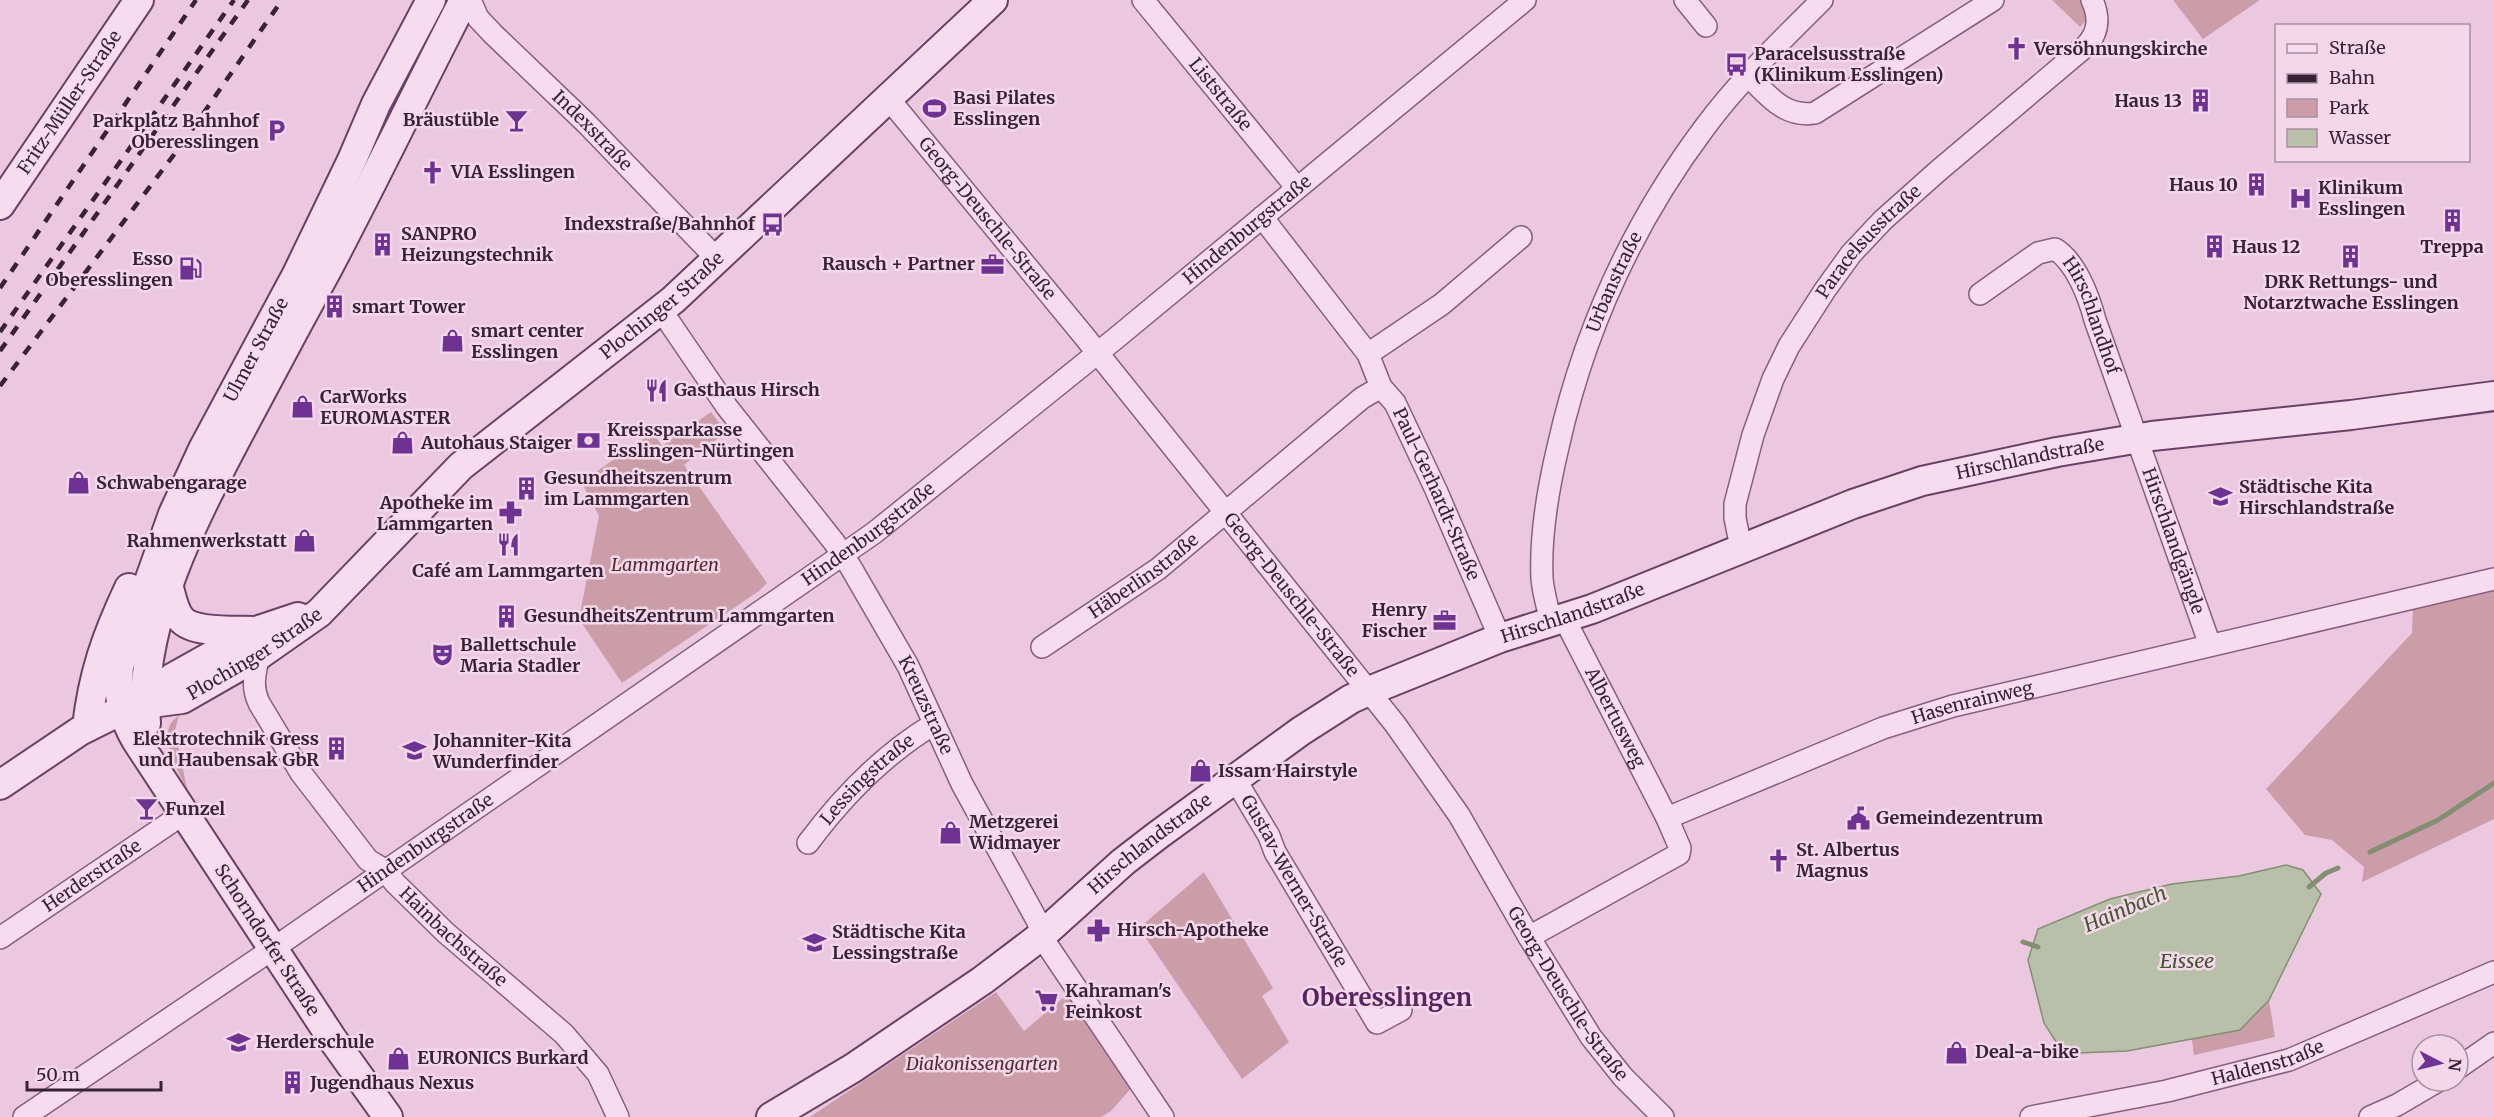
<svg xmlns="http://www.w3.org/2000/svg" width="2494" height="1117" viewBox="0 0 2494 1117" font-family="Merriweather,serif">
<style>
.green{fill:#ca9da8}
.water{fill:#b9c0a9;stroke:#838f70;stroke-width:1.5}
.lines{fill:none;stroke-linecap:round;stroke-linejoin:round}
.stream{stroke:#838f70;stroke-width:5}
.street-casing{stroke:#875e81;stroke-width:24}
.secondary-casing{stroke:#694164;stroke-width:32}
.street{stroke:#f7dbee;stroke-width:21}
.secondary{stroke:#f7dbee;stroke-width:28}
.rail{stroke:#392136;stroke-width:4.5;stroke-dasharray:10 10;stroke-linecap:butt}
.labels{text-anchor:middle;stroke-width:5;stroke-linejoin:round;paint-order:stroke}
.poi-label{font-size:18px;font-weight:bold;fill:#392136;stroke:#f4d8ea;text-anchor:start}
.street-label{font-size:18px;fill:#392136;stroke:#f4d8ea}
.park-label{font-size:18px;font-style:italic;fill:#54292e;stroke:#f4d8ea}
.water-label{font-size:20px;font-style:italic;fill:#425731;stroke:#f4d8ea}
.district-label{font-size:24px;font-weight:bold;fill:#582363;stroke:#f4d8ea}
</style>
<rect width="100%" height="100%" fill="#ecc8e0"/>
<g class="green">
<path d="M 2052,0 L 2084,0 L 2087,20 L 2080,27 Z"/>
<path d="M 2173,0 L 2260,0 L 2203,39 Z"/>
<path d="M 711,412 L 726,432 L 684,465 L 767,583 L 759,591 L 622,683 L 579,619 L 599,516 L 582,483 L 596,479 L 596,472 L 653,432 L 662,446 Z"/>
<path d="M 2494,587 L 2494,819 L 2362,882 L 2364,867 L 2332,840 L 2305,835 L 2266,789 L 2412,633 L 2413,606 Z"/>
<path d="M 179,715 L 175,730 L 187,789 C 179,774 162,742 170,725 C 171,722 176,718 179,715 Z"/>
<path d="M 1204,872 L 1273,988 L 1262,996 L 1289,1042 L 1242,1079 L 1139,928 Z"/>
<path d="M 2260,946 L 2275,1037 L 2194,1055 L 2181,962 Z"/>
<path d="M 996,992 L 1024,1031 L 1070,992 L 1134,1085 L 1111,1111 L 1101,1117 L 810,1117 Z"/>
</g>
<path class="water" d="M 2286,865 L 2303,870 L 2321,894 L 2269,1000 L 2240,1030 L 2127,1051 L 2077,1053 L 2060,1048 L 2044,1023 L 2028,960 L 2038,929 L 2110,899 L 2172,884 L 2239,876 Z"/>
<g class="lines">
<g class="stream">
<path d="M 2370,852 L 2438,820 L 2494,783"/>
<path d="M 2309,887 L 2326,873 L 2338,868"/>
<path d="M 2023,942 L 2038,947"/>
</g>
<defs>
<g id="street">
<path id="s1" d="M 470,0 L 478,18 L 493,34 L 586,123 L 717,259"/>
<path id="s2" d="M 1143,0 L 1297,188"/>
<path d="M 1685,0 L 1706,26"/>
<path d="M 1748,76 C 1768,95 1784,118 1815,113 L 1993,0"/>
<path id="s3" d="M 888,98 L 1084,336 L 1395,724 L 1459,815 L 1529,937 L 1591,1037 L 1623,1077 L 1663,1117"/>
<path id="s4" d="M 1262,217 L 1368,354 L 1381,387 L 1395,403 L 1436,490 L 1500,638"/>
<path id="s5" d="M 1980,294 L 2038,253 L 2055,249 C 2076,262 2089,297 2095,320 L 2210,645"/>
<path id="s6" d="M 661,310 L 727,407 L 834,542 L 850,566 L 908,666 L 962,784 L 1038,922 L 1041,936 L 1163,1117"/>
<path d="M 1368,354 L 1442,304 L 1521,237"/>
<path id="s7" d="M 1741,548 L 1735,518 L 1735,504 L 1753,435 L 1773,379 L 1789,346 L 1825,290 L 1851,254 L 1883,220 L 1938,171 L 2086,46 C 2099,32 2100,18 2092,0"/>
<path id="s8" d="M 1564,618 L 1667,818"/>
<path id="s9" d="M 1551,622 C 1548,608 1543,593 1542,578 C 1540,534 1548,489 1558,447 C 1584,330 1633,223 1705,127 C 1739,81 1782,40 1822,0"/>
<path id="s10" d="M 1042,647 L 1158,569 L 1362,398 L 1381,387"/>
<path id="s11" d="M 259,655 C 255,673 251,686 259,703 L 301,773 L 368,860 L 385,870 L 395,883 L 446,933 L 564,1034 L 598,1074 L 618,1117"/>
<path id="s12" d="M 1235,779 L 1269,836 L 1275,852 L 1377,1023 L 1401,1010"/>
<path id="s13" d="M 808,843 C 843,796 884,754 934,724"/>
<path id="s14" d="M 1529,937 L 1679,854 L 1680,848 L 1667,818 L 1883,728 L 1953,706 L 2494,579"/>
<path id="s15" d="M 0,938 L 183,814"/>
<path d="M 2458,1068 L 2494,1043"/>
<path id="s16" d="M 24,1117 L 274,948 L 874,533 L 1115,339 L 1525,0"/>
<path id="s17" d="M 2031,1117 L 2167,1091 L 2289,1060 L 2494,972"/>
<path d="M 2370,1117 L 2397,1105 L 2438,1081"/>
</g>
<g id="secondary">
<path id="s18" d="M 0,205 L 139,0"/>
<path d="M 169,588 C 172,598 174,611 181,619 C 194,634 236,630 256,631"/>
<path d="M 144,704 L 172,678 L 256,631 L 298,617"/>
<path d="M 146,723 C 138,622 196,515 242,428 C 270,375 299,321 328,268 C 375,179 418,89 464,0"/>
<path d="M 87,727 C 93,674 106,637 129,588"/>
<path id="s19" d="M 0,785 L 80,731 L 122,710 L 144,704 L 182,699 L 259,655 L 319,613 L 461,466 L 673,300 L 993,0"/>
<path id="s20" d="M 388,1117 L 333,1040 L 136,740 C 122,716 117,693 119,666 L 173,514 L 203,449 L 297,274 L 352,160 L 376,104 L 431,0"/>
<path id="s21" d="M 771,1117 L 853,1068 L 983,980 L 1041,936 L 1123,862 L 1158,835 L 1301,731 L 1351,699 L 1369,691 L 1500,638 L 1592,609 L 1853,504 L 1922,481 L 2057,452 L 2152,436 L 2351,415 L 2494,396"/>
</g>
</defs>
<use href="#street" class="street-casing"/>
<use href="#secondary" class="secondary-casing"/>
<use href="#street" class="street"/>
<use href="#secondary" class="secondary"/>
<g class="rail">
<path d="M 0,288 L 196,0"/>
<path d="M 0,332 L 234,0"/>
<path d="M 0,351 L 248,0"/>
<path d="M 0,386 L 182,144 L 282,0"/>
</g>
</g>
<defs>
<symbol id="church-bare" viewBox="-9 -9 18 18"><path d="M-1.2-6h2.4v3.5h3.3v2.4h-3.3V6h-2.4V-.1h-3.3v-2.4h3.3Z" fill="#6e3293" stroke="#f4d8ea" stroke-width="2.5" paint-order="stroke"/></symbol>
<symbol id="bus-bare" viewBox="-9 -9 18 18"><path d="M-5-6H5V4H4V6H2V4H-2V6H-4V4H-5ZM-3.5-4V0h7V-4ZM-3.5 1.2v1.5H-2V1.2ZM2 1.2v1.5H3.5V1.2Z" fill="#6e3293" stroke="#f4d8ea" stroke-width="2.5" paint-order="stroke"/></symbol>
<symbol id="building-bare" viewBox="-9 -9 18 18"><path d="M-4-6H4V6H1V3H-1V6H-4ZM-2.5-4.3h1.7v1.8h-1.7ZM.8-4.3h1.7v1.8H.8ZM-2.5-1h1.7V.8h-1.7ZM.8-1h1.7V.8H.8Z" fill="#6e3293" stroke="#f4d8ea" stroke-width="2.5" paint-order="stroke"/></symbol>
<symbol id="stadium-bare" viewBox="-9 -9 18 18"><path d="M0-5a6.5 5 0 1 0 0 10a6.5 5 0 1 0 0-10ZM-3.5-1.8h7v3.6h-7Z" fill="#6e3293" stroke="#f4d8ea" stroke-width="2.5" paint-order="stroke"/></symbol>
<symbol id="bar-bare" viewBox="-9 -9 18 18"><path d="M-6-5H6L.8 .8V4.5H3.5V6h-7V4.5H-.8V.8Z" fill="#6e3293" stroke="#f4d8ea" stroke-width="2.5" paint-order="stroke"/></symbol>
<symbol id="parking-bare" viewBox="-9 -9 18 18"><path d="M-3.5-5.5H1a3.5 3.5 0 0 1 0 7H-1V5.5H-3.5ZM-1-3.4V-.6H.8a1.4 1.4 0 0 0 0-2.8Z" fill="#6e3293" stroke="#f4d8ea" stroke-width="2.5" paint-order="stroke"/></symbol>
<symbol id="hospital-bare" viewBox="-9 -9 18 18"><path d="M-5-5h3v3.5h4V-5h3V5h-3V1.5h-4V5h-3Z" fill="#6e3293" stroke="#f4d8ea" stroke-width="2.5" paint-order="stroke"/></symbol>
<symbol id="office-bare" viewBox="-9 -9 18 18"><path d="M-6-3h4V-5.5h4V-3h4V5H-6ZM-1-4.5V-3h2v-1.5ZM-6 0V1H6V0Z" fill="#6e3293" stroke="#f4d8ea" stroke-width="2.5" paint-order="stroke"/></symbol>
<symbol id="fuel-bare" viewBox="-9 -9 18 18"><path d="M-5.5-6h7V0h2V4h1.3V-2.5L3-4.5l.8-.8L6-3V5H2.5V1h-1V6h-7ZM-4.2-4.7v3.2H.2V-4.7Z" fill="#6e3293" stroke="#f4d8ea" stroke-width="2.5" paint-order="stroke"/></symbol>
<symbol id="shop-bare" viewBox="-9 -9 18 18"><path d="M-5-2.5h2.3a2.7 3.5 0 0 1 5.4 0H5L5.5 6h-11ZM-1.5-2.5h3a1.5 2.3 0 0 0-3 0Z" fill="#6e3293" stroke="#f4d8ea" stroke-width="2.5" paint-order="stroke"/></symbol>
<symbol id="restaurant-bare" viewBox="-9 -9 18 18"><path d="M-5-6h1v4h1v-4h1v4h1v-4h1v5L-1.5 .5V6h-2V.5L-5-1ZM5-6V6H3V1.5H1.5Q1.5-4 5-6Z" fill="#6e3293" stroke="#f4d8ea" stroke-width="2.5" paint-order="stroke"/></symbol>
<symbol id="bank-bare" viewBox="-9 -9 18 18"><path d="M-6-4H6V4H-6ZM0-2.3a2.3 2.3 0 1 0 0 4.6a2.3 2.3 0 1 0 0-4.6Z" fill="#6e3293" stroke="#f4d8ea" stroke-width="2.5" paint-order="stroke"/></symbol>
<symbol id="school-bare" viewBox="-9 -9 18 18"><path d="M0-5L7-2L0 1L-7-2ZM-4 1L0 2.5L4 1V4Q0 6-4 4Z" fill="#6e3293" stroke="#f4d8ea" stroke-width="2.5" paint-order="stroke"/></symbol>
<symbol id="pharmacy-bare" viewBox="-9 -9 18 18"><path d="M-2-6h4v4h4v4h-4v4h-4v-4h-4v-4h4Z" fill="#6e3293" stroke="#f4d8ea" stroke-width="2.5" paint-order="stroke"/></symbol>
<symbol id="theatre-bare" viewBox="-9 -9 18 18"><path d="M-5-5.5Q0-4 5-5.5V0Q5 5 0 6Q-5 5-5 0ZM-3.3-2.5H-1v1.5H-3.3ZM1-2.5H3.3v1.5H1ZM-2.8 1Q0 5.5 2.8 1Z" fill="#6e3293" stroke="#f4d8ea" stroke-width="2.5" paint-order="stroke"/></symbol>
<symbol id="civic-bare" viewBox="-9 -9 18 18"><path d="M-.6-6.5H3V-4.5H.6V-3L4-1V1h2V6H-6V1h2V-1L-.6-3ZM-1.2 2.5V6h2.4V2.5Z" fill="#6e3293" stroke="#f4d8ea" stroke-width="2.5" paint-order="stroke"/></symbol>
<symbol id="supermarket-bare" viewBox="-9 -9 18 18"><path d="M-6-5.5h2.5l.6 2H6L4.5 2H-2.5L-4.4-4H-6ZM-1.5 3.2a1.3 1.3 0 1 0 .1 0ZM3 3.2a1.3 1.3 0 1 0 .1 0Z" fill="#6e3293" stroke="#f4d8ea" stroke-width="2.5" paint-order="stroke"/></symbol>
</defs>
<g fill-rule="evenodd">
<use href="#church-bare" x="2000" y="32" width="33" height="33"/>
<use href="#bus-bare" x="1720" y="48" width="33" height="33"/>
<use href="#building-bare" x="2184" y="84" width="33" height="33"/>
<use href="#stadium-bare" x="918" y="92" width="33" height="33"/>
<use href="#bar-bare" x="500" y="104" width="33" height="33"/>
<use href="#parking-bare" x="260" y="114" width="33" height="33"/>
<use href="#church-bare" x="416" y="156" width="33" height="33"/>
<use href="#building-bare" x="2240" y="168" width="33" height="33"/>
<use href="#hospital-bare" x="2284" y="182" width="33" height="33"/>
<use href="#building-bare" x="2436" y="204" width="33" height="33"/>
<use href="#bus-bare" x="756" y="208" width="33" height="33"/>
<use href="#building-bare" x="366" y="228" width="33" height="33"/>
<use href="#building-bare" x="2198" y="230" width="33" height="33"/>
<use href="#building-bare" x="2334" y="240" width="33" height="33"/>
<use href="#office-bare" x="976" y="248" width="33" height="33"/>
<use href="#fuel-bare" x="174" y="252" width="33" height="33"/>
<use href="#building-bare" x="318" y="290" width="33" height="33"/>
<use href="#shop-bare" x="436" y="324" width="33" height="33"/>
<use href="#restaurant-bare" x="640" y="374" width="33" height="33"/>
<use href="#shop-bare" x="286" y="390" width="33" height="33"/>
<use href="#bank-bare" x="572" y="424" width="33" height="33"/>
<use href="#shop-bare" x="386" y="426" width="33" height="33"/>
<use href="#shop-bare" x="62" y="466" width="33" height="33"/>
<use href="#building-bare" x="510" y="472" width="33" height="33"/>
<use href="#school-bare" x="2204" y="480" width="33" height="33"/>
<use href="#pharmacy-bare" x="494" y="496" width="33" height="33"/>
<use href="#shop-bare" x="288" y="524" width="33" height="33"/>
<use href="#restaurant-bare" x="492" y="528" width="33" height="33"/>
<use href="#building-bare" x="490" y="600" width="33" height="33"/>
<use href="#office-bare" x="1428" y="604" width="33" height="33"/>
<use href="#theatre-bare" x="426" y="638" width="33" height="33"/>
<use href="#building-bare" x="320" y="732" width="33" height="33"/>
<use href="#school-bare" x="398" y="734" width="33" height="33"/>
<use href="#shop-bare" x="1184" y="754" width="33" height="33"/>
<use href="#bar-bare" x="130" y="792" width="33" height="33"/>
<use href="#civic-bare" x="1842" y="802" width="33" height="33"/>
<use href="#shop-bare" x="934" y="816" width="33" height="33"/>
<use href="#church-bare" x="1762" y="844" width="33" height="33"/>
<use href="#pharmacy-bare" x="1082" y="914" width="33" height="33"/>
<use href="#school-bare" x="798" y="926" width="33" height="33"/>
<use href="#supermarket-bare" x="1030" y="984" width="33" height="33"/>
<use href="#school-bare" x="222" y="1026" width="33" height="33"/>
<use href="#shop-bare" x="1940" y="1036" width="33" height="33"/>
<use href="#shop-bare" x="382" y="1042" width="33" height="33"/>
<use href="#building-bare" x="276" y="1066" width="33" height="33"/>
</g>
<g class="labels">
<g class="poi-label">
<text x="2034" y="55">Versöhnungskirche</text>
<text x="1754" y="60">Paracelsusstraße<tspan x="1754" dy="21">(Klinikum Esslingen)</tspan></text>
<text x="953" y="104">Basi Pilates<tspan x="953" dy="21">Esslingen</tspan></text>
<text x="2182" y="107" text-anchor="end">Haus 13</text>
<text x="499" y="126" text-anchor="end">Bräustüble</text>
<text x="259" y="127" text-anchor="end">Parkplatz Bahnhof<tspan x="259" dy="21">Oberesslingen</tspan></text>
<text x="451" y="178">VIA Esslingen</text>
<text x="2238" y="191" text-anchor="end">Haus 10</text>
<text x="2318" y="194">Klinikum<tspan x="2318" dy="21">Esslingen</tspan></text>
<text x="755" y="230" text-anchor="end">Indexstraße/Bahnhof</text>
<text x="401" y="240">SANPRO<tspan x="401" dy="21">Heizungstechnik</tspan></text>
<text x="2232" y="253">Haus 12</text>
<text x="2452" y="253" text-anchor="middle">Treppa</text>
<text x="173" y="265" text-anchor="end">Esso<tspan x="173" dy="21">Oberesslingen</tspan></text>
<text x="975" y="270" text-anchor="end">Rausch + Partner</text>
<text x="2351" y="288" text-anchor="middle">DRK Rettungs- und<tspan x="2351" dy="21">Notarztwache Esslingen</tspan></text>
<text x="352" y="313">smart Tower</text>
<text x="471" y="337">smart center<tspan x="471" dy="21">Esslingen</tspan></text>
<text x="674" y="396">Gasthaus Hirsch</text>
<text x="320" y="403">CarWorks<tspan x="320" dy="21">EUROMASTER</tspan></text>
<text x="607" y="436">Kreissparkasse<tspan x="607" dy="21">Esslingen-Nürtingen</tspan></text>
<text x="421" y="449">Autohaus Staiger</text>
<text x="544" y="484">Gesundheitszentrum<tspan x="544" dy="21">im Lammgarten</tspan></text>
<text x="96" y="489">Schwabengarage</text>
<text x="2239" y="493">Städtische Kita<tspan x="2239" dy="21">Hirschlandstraße</tspan></text>
<text x="493" y="509" text-anchor="end">Apotheke im<tspan x="493" dy="21">Lammgarten</tspan></text>
<text x="287" y="547" text-anchor="end">Rahmenwerkstatt</text>
<text x="508" y="577" text-anchor="middle">Café am Lammgarten</text>
<text x="1427" y="616" text-anchor="end">Henry<tspan x="1427" dy="21">Fischer</tspan></text>
<text x="524" y="622">GesundheitsZentrum Lammgarten</text>
<text x="460" y="651">Ballettschule<tspan x="460" dy="21">Maria Stadler</tspan></text>
<text x="319" y="745" text-anchor="end">Elektrotechnik Gress<tspan x="319" dy="21">und Haubensak GbR</tspan></text>
<text x="433" y="747">Johanniter-Kita<tspan x="433" dy="21">Wunderfinder</tspan></text>
<text x="1218" y="777">Issam Hairstyle</text>
<text x="165" y="815">Funzel</text>
<text x="1876" y="824">Gemeindezentrum</text>
<text x="969" y="828">Metzgerei<tspan x="969" dy="21">Widmayer</tspan></text>
<text x="1796" y="856">St. Albertus<tspan x="1796" dy="21">Magnus</tspan></text>
<text x="1117" y="936">Hirsch-Apotheke</text>
<text x="832" y="938">Städtische Kita<tspan x="832" dy="21">Lessingstraße</tspan></text>
<text x="1065" y="997">Kahraman's<tspan x="1065" dy="21">Feinkost</tspan></text>
<text x="256" y="1048">Herderschule</text>
<text x="1975" y="1058">Deal-a-bike</text>
<text x="417" y="1064">EURONICS Burkard</text>
<text x="310" y="1089">Jugendhaus Nexus</text>
</g>
<g class="street-label">
<text dy="6" stroke="none"><textPath href="#s2" startOffset="122">Liststraße</textPath></text>
<text dy="6" stroke="none"><textPath href="#s18" startOffset="124">Fritz-Müller-Straße</textPath></text>
<text dy="6" stroke="none"><textPath href="#s1" startOffset="180">Indexstraße</textPath></text>
<text dy="6" stroke="none"><textPath href="#s3" startOffset="156">Georg-Deuschle-Straße</textPath></text>
<text dy="6" stroke="none"><textPath href="#s16" startOffset="1512">Hindenburgstraße</textPath></text>
<text dy="6" stroke="none"><textPath href="#s7" startOffset="344">Paracelsusstraße</textPath></text>
<text dy="6" stroke="none"><textPath href="#s9" startOffset="352">Urbanstraße</textPath></text>
<text dy="6" stroke="none"><textPath href="#s19" startOffset="828">Plochinger Straße</textPath></text>
<text dy="6" stroke="none"><textPath href="#s5" startOffset="166">Hirschlandhof</textPath></text>
<text dy="6" stroke="none"><textPath href="#s20" startOffset="876">Ulmer Straße</textPath></text>
<text dy="6" stroke="none"><textPath href="#s21" startOffset="1438">Hirschlandstraße</textPath></text>
<text dy="6" stroke="none"><textPath href="#s4" startOffset="330">Paul-Gerhardt-Straße</textPath></text>
<text dy="6" stroke="none"><textPath href="#s16" startOffset="1026">Hindenburgstraße</textPath></text>
<text dy="6" stroke="none"><textPath href="#s5" startOffset="406">Hirschlandgängle</textPath></text>
<text dy="6" stroke="none"><textPath href="#s10" startOffset="124">Häberlinstraße</textPath></text>
<text dy="6" stroke="none"><textPath href="#s3" startOffset="640">Georg-Deuschle-Straße</textPath></text>
<text dy="6" stroke="none"><textPath href="#s21" startOffset="954">Hirschlandstraße</textPath></text>
<text dy="6" stroke="none"><textPath href="#s19" startOffset="290">Plochinger Straße</textPath></text>
<text dy="6" stroke="none"><textPath href="#s14" startOffset="537">Hasenrainweg</textPath></text>
<text dy="6" stroke="none"><textPath href="#s6" startOffset="477">Kreuzstraße</textPath></text>
<text dy="6" stroke="none"><textPath href="#s8" startOffset="112">Albertusweg</textPath></text>
<text dy="6" stroke="none"><textPath href="#s13" startOffset="87">Lessingstraße</textPath></text>
<text dy="6" stroke="none"><textPath href="#s16" startOffset="486">Hindenburgstraße</textPath></text>
<text dy="6" stroke="none"><textPath href="#s21" startOffset="468">Hirschlandstraße</textPath></text>
<text dy="6" stroke="none"><textPath href="#s15" startOffset="111">Herderstraße</textPath></text>
<text dy="6" stroke="none"><textPath href="#s12" startOffset="118">Gustav-Werner-Straße</textPath></text>
<text dy="6" stroke="none"><textPath href="#s11" startOffset="356">Hainbachstraße</textPath></text>
<text transform="translate(267 940) rotate(57)" y="6">Schorndorfer Straße</text>
<text dy="6" stroke="none"><textPath href="#s3" startOffset="1126">Georg-Deuschle-Straße</textPath></text>
<text dy="6" stroke="none"><textPath href="#s17" startOffset="243">Haldenstraße</textPath></text>
</g>
<g class="park-label">
<text x="665" y="571">Lammgarten</text>
<text x="982" y="1070">Diakonissengarten</text>
</g>
<g class="water-label">
<text transform="translate(2125 909) rotate(-23)" y="7">Hainbach</text>
<text x="2187" y="968">Eissee</text>
</g>
<g class="district-label">
<text x="1387" y="1006">Oberesslingen</text>
</g>
</g>
<rect x="2275" y="24" width="195" height="138" fill="#f4d8ea" stroke="#a98fa2" stroke-width="1.5"/>
<rect x="2287" y="44" width="30" height="9" fill="#f7dbee" stroke="#a98fa2" stroke-width="1.5"/>
<text x="2329" y="54" font-size="18" fill="#392136">Straße</text>
<rect x="2287" y="74" width="30" height="9" fill="#392136" stroke="#a98fa2" stroke-width="1.5"/>
<text x="2329" y="84" font-size="18" fill="#392136">Bahn</text>
<rect x="2287" y="99" width="30" height="18" fill="#ca9da8" stroke="#a98fa2" stroke-width="1.5"/>
<text x="2329" y="114" font-size="18" fill="#392136">Park</text>
<rect x="2287" y="129" width="30" height="18" fill="#b9c0a9" stroke="#a98fa2" stroke-width="1.5"/>
<text x="2329" y="144" font-size="18" fill="#392136">Wasser</text>
<g transform="translate(2440 1063) rotate(97)"><circle r="28" fill="#f4d8ea" stroke="#a98fa2" stroke-width="1.5"/>
<path d="M0-4.5L10 22L0 15L-10 22Z" fill="#6e3293"/>
<text y="-9" font-size="16" font-weight="bold" text-anchor="middle" fill="#392136">N</text>
</g>
<path d="M27 1081v9h134v-9" fill="none" stroke="#392136" stroke-width="3"/>
<text x="36" y="1081" font-size="18" fill="#392136" stroke="#f4d8ea" stroke-width="4.5" paint-order="stroke">50 m</text>
</svg>
